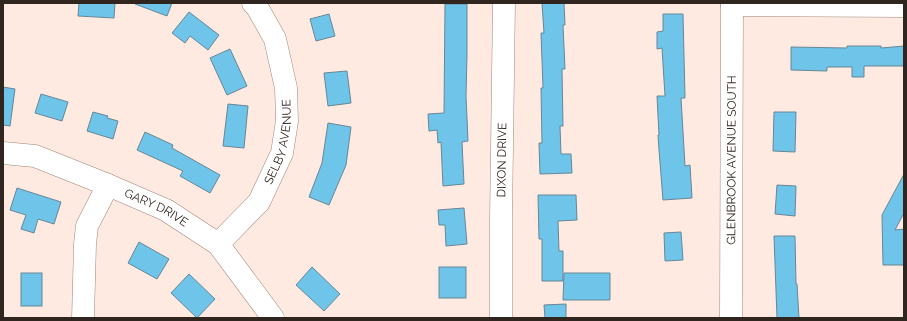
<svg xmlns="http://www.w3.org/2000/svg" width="907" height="321" viewBox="0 0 907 321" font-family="Raleway,sans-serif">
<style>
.building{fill:#6fc4e9;stroke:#678796}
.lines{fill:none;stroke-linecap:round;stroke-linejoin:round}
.minor-casing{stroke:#a38576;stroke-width:23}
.minor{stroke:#fff;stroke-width:22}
.labels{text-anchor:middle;stroke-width:3.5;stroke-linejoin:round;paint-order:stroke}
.street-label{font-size:12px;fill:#31251f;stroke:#feeae0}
</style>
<rect width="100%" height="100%" fill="#feeae0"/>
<g class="building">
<path d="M 79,3 L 115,3 L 114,18 L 78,16 Z"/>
<path d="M 135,3 L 172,3 L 167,16 L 135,4 Z"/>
<path d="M 542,3 L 564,3 L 565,25 L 563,25 L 565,69 L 562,69 L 563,126 L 560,126 L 561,154 L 571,154 L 572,173 L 540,174 L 539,143 L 542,143 L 541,88 L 543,88 L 541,33 L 544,33 Z"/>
<path d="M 445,4 L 467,4 L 467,54 L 466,96 L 468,141 L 462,142 L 464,184 L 443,186 L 441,142 L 438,143 L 437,130 L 429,131 L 428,114 L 444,113 Z"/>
<path d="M 189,12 L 219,35 L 208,50 L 190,36 L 185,43 L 172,33 Z"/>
<path d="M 329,14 L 335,36 L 316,41 L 310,19 Z"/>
<path d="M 663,14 L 683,14 L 685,98 L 681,98 L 685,166 L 690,165 L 692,198 L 663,200 L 659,150 L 658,135 L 659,135 L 657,96 L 665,96 L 662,48 L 657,49 L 657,32 L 663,31 Z"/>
<path d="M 847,46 L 881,46 L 881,48 L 904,46 L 904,66 L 864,66 L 864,77 L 852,77 L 852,67 L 827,67 L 827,71 L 791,70 L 791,47 L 847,48 Z"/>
<path d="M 230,49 L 247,86 L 227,95 L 210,58 Z"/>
<path d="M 347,71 L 351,103 L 328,106 L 324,73 Z"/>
<path d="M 3,87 L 15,89 L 10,126 L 3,125 Z"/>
<path d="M 41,94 L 68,102 L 62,121 L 35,113 Z"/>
<path d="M 228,104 L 248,106 L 244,148 L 223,146 Z"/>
<path d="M 93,112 L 108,116 L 107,118 L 118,121 L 113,139 L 87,131 Z"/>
<path d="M 774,112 L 796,112 L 795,152 L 773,151 Z"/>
<path d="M 328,123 L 351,127 L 346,165 L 329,205 L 309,197 L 322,163 Z"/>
<path d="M 145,132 L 173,145 L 172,148 L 220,175 L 210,193 L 180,176 L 183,171 L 137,150 Z"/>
<path d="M 904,174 L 904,213 L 895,230 L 904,229 L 904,265 L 883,265 L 882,215 Z"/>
<path d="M 777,185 L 796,186 L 795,216 L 775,214 Z"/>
<path d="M 17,188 L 61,202 L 54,224 L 38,219 L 34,233 L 21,229 L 26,215 L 10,210 Z"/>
<path d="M 538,195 L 576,195 L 577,220 L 558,221 L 559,251 L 563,251 L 563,281 L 542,281 L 542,239 L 539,239 Z"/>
<path d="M 464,208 L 467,244 L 446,246 L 445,225 L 439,225 L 438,210 Z"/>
<path d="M 681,232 L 683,260 L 665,261 L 664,233 Z"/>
<path d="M 774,236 L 795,236 L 796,284 L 797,284 L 799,318 L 777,318 Z"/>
<path d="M 139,242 L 169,259 L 157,279 L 128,263 Z"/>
<path d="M 312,267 L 340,294 L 324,311 L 296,285 Z"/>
<rect x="439" y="267" width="27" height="31"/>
<rect x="21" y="273" width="21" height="33"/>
<path d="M 564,273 L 610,273 L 610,300 L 563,300 Z"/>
<path d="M 189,274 L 215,299 L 197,318 L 171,293 Z"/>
<path d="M 566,304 L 566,318 L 545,318 L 544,305 Z"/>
</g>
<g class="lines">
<defs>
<g id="minor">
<path d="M 732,5 L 904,6"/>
<path id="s1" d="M 3,153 L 35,156 L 108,185 L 166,210 L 218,244 L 273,318"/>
<path id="s2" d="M 218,244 L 259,202 L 282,153 L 287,121 L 286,88 L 275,39 L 257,7 L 253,3"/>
<path d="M 83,318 L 85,244 L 87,226 L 108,185"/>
<path id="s3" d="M 501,318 L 501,219 L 504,3"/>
<path id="s4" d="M 731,318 L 732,3"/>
</g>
</defs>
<use href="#minor" class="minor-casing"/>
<use href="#minor" class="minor"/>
</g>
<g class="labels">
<g class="street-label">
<text dy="4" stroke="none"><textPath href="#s2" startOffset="123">SELBY AVENUE</textPath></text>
<text dy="4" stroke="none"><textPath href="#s3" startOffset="158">DIXON DRIVE</textPath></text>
<text dy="4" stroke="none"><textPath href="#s4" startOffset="158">GLENBROOK AVENUE SOUTH</textPath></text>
<text dy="4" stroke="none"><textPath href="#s1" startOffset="164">GARY DRIVE</textPath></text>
</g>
</g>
<rect width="907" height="321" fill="none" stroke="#31251f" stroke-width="8"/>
</svg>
